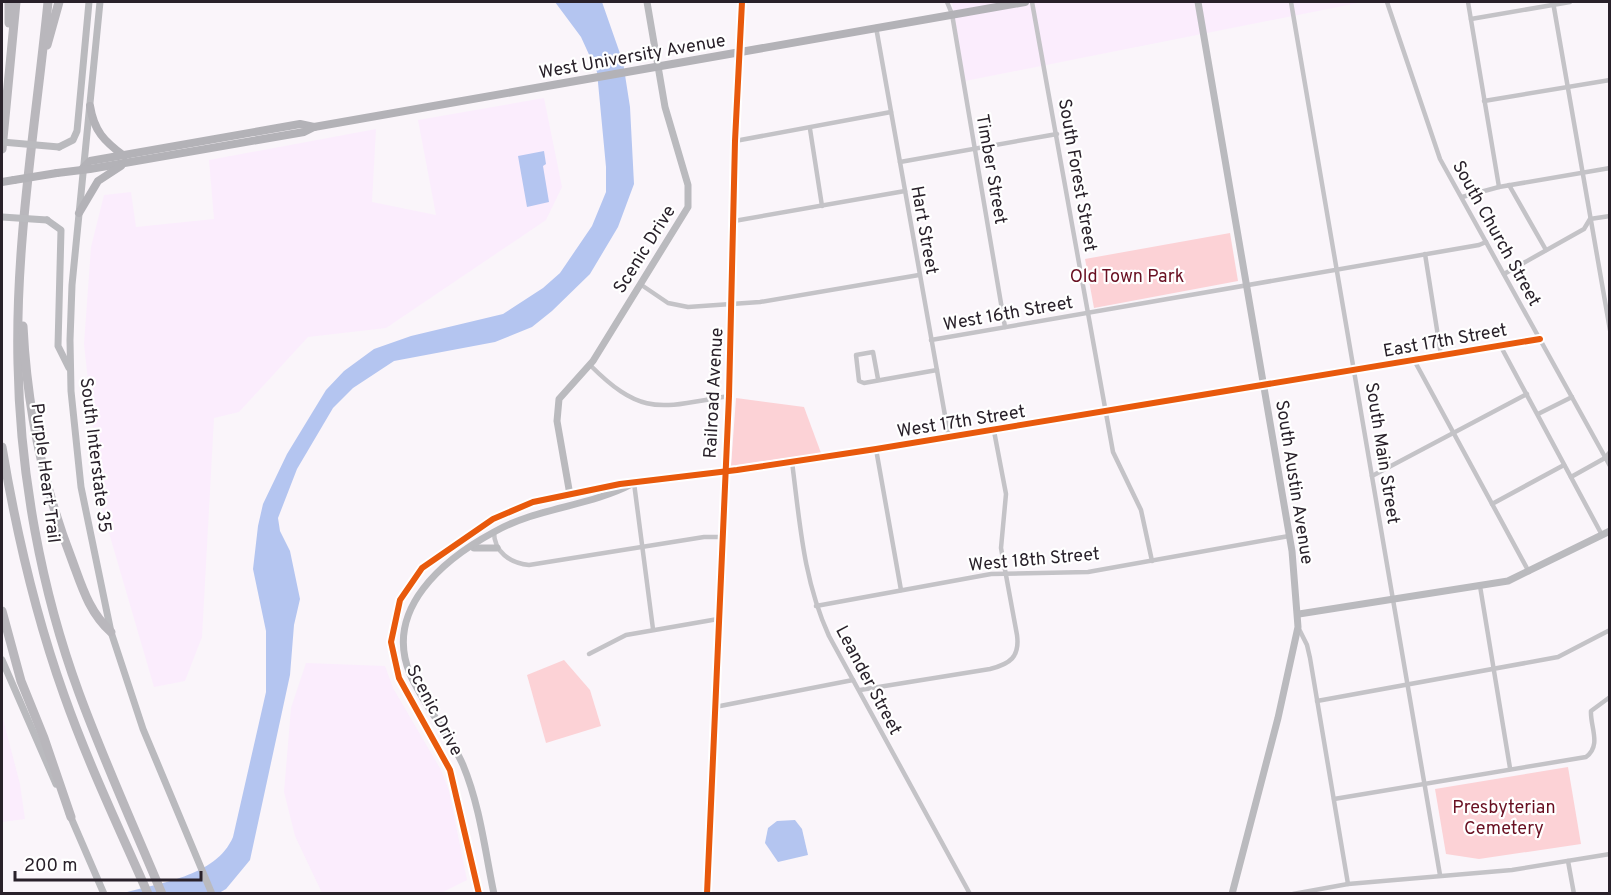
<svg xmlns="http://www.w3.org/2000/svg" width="1611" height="895" viewBox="0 0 1611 895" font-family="Overpass,sans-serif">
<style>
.built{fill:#fbedfd}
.green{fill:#fcd2d6}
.water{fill:#b4c5f0}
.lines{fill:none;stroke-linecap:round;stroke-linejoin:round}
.street{stroke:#c4c3c7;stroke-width:4.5}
.secondary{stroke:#bababe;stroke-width:7}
.primary{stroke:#b3b2b7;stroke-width:8}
.highway{stroke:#b9b7bc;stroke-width:9}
.secondary-bridge{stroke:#bababe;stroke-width:7}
.primary-bridge{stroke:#b3b2b7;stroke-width:8}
.cycleway-casing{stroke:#fff;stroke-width:10}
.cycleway{stroke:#e8590c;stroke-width:6}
.labels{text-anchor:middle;stroke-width:4.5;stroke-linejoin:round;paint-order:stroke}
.street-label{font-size:18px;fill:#29212a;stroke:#fff}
.park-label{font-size:18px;fill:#691022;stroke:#fff}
</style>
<rect width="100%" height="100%" fill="#faf5fa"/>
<g class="built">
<path d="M 952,2 L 1363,2 L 965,81 Z"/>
<path d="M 544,98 L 562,187 L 546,220 L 386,328 L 308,337 L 239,412 L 214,418 L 202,637 L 185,681 L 154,687 L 102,509 L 84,344 L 91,247 L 104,195 L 131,192 L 136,227 L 214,219 L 209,160 L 376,129 L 372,202 L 436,215 L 418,120 Z"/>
<path d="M 306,663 L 385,666 L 393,688 L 441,770 L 449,791 L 467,880 L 441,893 L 322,893 L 295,836 L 284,792 L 291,708 Z"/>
<path d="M 2,715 L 20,784 L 25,819 L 2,822 Z"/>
</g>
<g class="green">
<path d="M 1230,233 L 1238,281 L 1094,308 L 1085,259 Z"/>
<path d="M 736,398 L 804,407 L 821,453 L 731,466 Z"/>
<path d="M 564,660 L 590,690 L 601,726 L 546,743 L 527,675 Z"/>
<path d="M 1568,767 L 1581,844 L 1479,859 L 1446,854 L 1435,789 Z"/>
</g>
<g class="water">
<path d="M 555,2 L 602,2 L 623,62 L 630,107 L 634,184 L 618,227 L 590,274 L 552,311 L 532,327 L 495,342 L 394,361 L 353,388 L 333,408 L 297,469 L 278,518 L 280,531 L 290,551 L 300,599 L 294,625 L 290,675 L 250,860 L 226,889 L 219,893 L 120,894 C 158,883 216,877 233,837 L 266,692 L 266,631 L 253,569 L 258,526 L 263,504 L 287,454 L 326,390 L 344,371 L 374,349 L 411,336 L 503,314 L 543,288 L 560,273 L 592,226 L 606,192 L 606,167 L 597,72 L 581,37 Z"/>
<path d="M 544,151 L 546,164 L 543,166 L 549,202 L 527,207 L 518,156 Z"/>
<path d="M 795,820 L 802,829 L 808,855 L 778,862 L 765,843 L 768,828 L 777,821 Z"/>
</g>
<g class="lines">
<g class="street">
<path d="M 947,2 L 952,14 L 1005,327"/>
<path d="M 1032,2 L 1113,452 L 1141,510 L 1152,561"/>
<path d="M 1291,2 L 1440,875"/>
<path d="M 1387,2 L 1440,159 L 1610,466"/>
<path d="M 1468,2 L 1499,187"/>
<path d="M 1553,2 L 1610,330"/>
<path d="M 1471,19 L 1570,2"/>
<path d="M 876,27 L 949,438"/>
<path d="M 738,52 L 742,2"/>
<path d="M 1484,101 L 1610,80"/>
<path d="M 810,129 L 822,206"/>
<path d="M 735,141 L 891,112"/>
<path d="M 900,162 L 1057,134"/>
<path d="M 1509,185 L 1546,250"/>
<path d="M 1462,197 L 1499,187 L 1610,168"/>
<path d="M 734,221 L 905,191"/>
<path d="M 1425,254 L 1441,355"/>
<path d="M 1504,274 L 1584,229 L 1590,219 L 1610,216"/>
<path d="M 640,284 L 668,303 L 688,307 L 760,302 L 919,275"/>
<path d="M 931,340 L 1479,245 L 1486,242"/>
<path d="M 1500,345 L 1602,535"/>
<path d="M 1414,360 L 1529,572"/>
<path d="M 590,365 C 643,418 660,407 729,396"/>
<path d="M 878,379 L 873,352 L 856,355 L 859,381 L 864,383 L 937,370"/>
<path d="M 1264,385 L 1540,339"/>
<path d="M 1538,414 L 1572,397"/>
<path d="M 876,449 L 901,590"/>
<path d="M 792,462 C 800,523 803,579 829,636 L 970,894"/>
<path d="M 1372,476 L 1527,394"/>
<path d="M 1571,477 L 1605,458 L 1610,452"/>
<path d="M 634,483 L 653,629"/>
<path d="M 1492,504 L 1564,465"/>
<path d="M 494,532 C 494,552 510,563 529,565 L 704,537 L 721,537"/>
<path d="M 1480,586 L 1510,768"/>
<path d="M 816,606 L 991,574 L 1088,572 L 1289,536"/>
<path d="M 1298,627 L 1307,645 L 1310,658 L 1348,884"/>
<path d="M 589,654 L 626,635 L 718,619"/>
<path d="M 860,690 L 990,669 C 1010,664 1020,657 1017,635 L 1001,548 L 1006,494 L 994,431"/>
<path d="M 1317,701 L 1558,657 L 1610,630"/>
<path d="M 715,707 L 853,680"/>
<path d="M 1334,799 L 1586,757 C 1602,745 1590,727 1591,711 L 1610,697"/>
<path d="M 1568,861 L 1574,894"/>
<path d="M 1293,894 L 1348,884 L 1512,870 L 1610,854"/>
</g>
<g class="secondary">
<path d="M 100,2 L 72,285 L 70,340 L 71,391 L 81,487 L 111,632 L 143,729 L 212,894"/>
<path d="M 1198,2 L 1292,551 L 1298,627 L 1278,718 L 1232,894"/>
<path d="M 59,147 L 73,140 L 77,131 L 89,2"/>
<path d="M 47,220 L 61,230 L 58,346 L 69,368"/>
<path d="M 570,495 L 557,421 L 559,399 L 593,361 L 688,207 L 688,185 L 665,107 L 647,2"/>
<path d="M 474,548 L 497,548"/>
<path d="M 1299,614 L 1508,581 L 1610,531"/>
<path d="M 2,660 L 56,784"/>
<path d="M 69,813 L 104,894"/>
<path d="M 479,894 L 450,770 L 399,678 L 391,642 L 400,600 L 422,568 L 493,519 L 533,502 L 620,484 L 792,462 L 1264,385"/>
<path d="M 494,894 C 485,851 480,806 463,765 C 449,733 424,706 410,674 C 383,609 444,559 494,532 C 538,507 588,507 632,484"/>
<path d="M 707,894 L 729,396 L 738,52"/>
</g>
<g class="primary">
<path d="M 90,106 C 94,131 104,141 124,156"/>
<path d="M 83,168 L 90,161 L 300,124 L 314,127"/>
<path d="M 57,173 L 90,169 L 304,132 L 314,127 L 1025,2"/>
<path d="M 2,182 L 14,180"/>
<path d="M 79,213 L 98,181 L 121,166"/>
</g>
<g class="highway">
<path d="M 48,2 C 36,122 15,243 18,364 C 20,474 41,590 79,693 C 104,761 134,827 162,894"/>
<path d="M 9,23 L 9,2"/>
<path d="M 47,45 L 59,2"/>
<path d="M 2,149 L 16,2"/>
<path d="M 23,326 C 27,408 42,483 72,560 C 82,587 89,612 111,632"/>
<path d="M 2,447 C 16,531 35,614 64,695 C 88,763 119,828 148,894"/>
<path d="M 2,611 L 21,681 L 44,738 L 71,817"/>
</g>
<g class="secondary-bridge">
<path d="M 2,142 L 59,147"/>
<path d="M 2,217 L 47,220"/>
</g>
<path class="primary-bridge" d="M 14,180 L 57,173"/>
<defs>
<g id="cycleway">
<path d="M 479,894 L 450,770 L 399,678 L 391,642 L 400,600 L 422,568 L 493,519 L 533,502 L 620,484 L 737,470 L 876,449 L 1540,339"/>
<path d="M 707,894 L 729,396 L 735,141 L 742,2"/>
</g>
</defs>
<use href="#cycleway" class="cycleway-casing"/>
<use href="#cycleway" class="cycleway"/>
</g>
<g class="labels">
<g class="street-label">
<text transform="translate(632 56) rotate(-10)" y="6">West University Avenue</text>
<text transform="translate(992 169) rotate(80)" y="6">Timber Street</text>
<text transform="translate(1078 175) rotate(80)" y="6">South Forest Street</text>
<text transform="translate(925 230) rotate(80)" y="6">Hart Street</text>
<text transform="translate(1497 233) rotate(61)" y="6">South Church Street</text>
<text transform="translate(644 249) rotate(-58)" y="6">Scenic Drive</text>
<text transform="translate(1008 313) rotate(-10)" y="6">West 16th Street</text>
<text transform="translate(1445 340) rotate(-10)" y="6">East 17th Street</text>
<text transform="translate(713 393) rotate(-87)" y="6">Railroad Avenue</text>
<text transform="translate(961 421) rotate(-9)" y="6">West 17th Street</text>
<text transform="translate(1383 453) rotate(81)" y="6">South Main Street</text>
<text transform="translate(96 455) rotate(83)" y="6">South Interstate 35</text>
<text transform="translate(46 473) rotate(83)" y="6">Purple Heart Trail</text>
<text transform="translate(1295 482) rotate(81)" y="6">South Austin Avenue</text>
<text transform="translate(1034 559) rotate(-5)" y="6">West 18th Street</text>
<text transform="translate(869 680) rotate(62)" y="6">Leander Street</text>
<text transform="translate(435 710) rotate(62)" y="6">Scenic Drive</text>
</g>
<g class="park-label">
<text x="1127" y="282">Old Town Park</text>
<text x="1504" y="813">Presbyterian<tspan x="1504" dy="21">Cemetery</tspan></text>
</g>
</g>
<rect width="1611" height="895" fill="none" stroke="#29212a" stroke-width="6"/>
<path d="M15 871v9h186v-9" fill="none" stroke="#29212a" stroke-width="3"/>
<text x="24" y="871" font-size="18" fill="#29212a" stroke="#ffffff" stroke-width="4.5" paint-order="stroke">200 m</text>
</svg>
